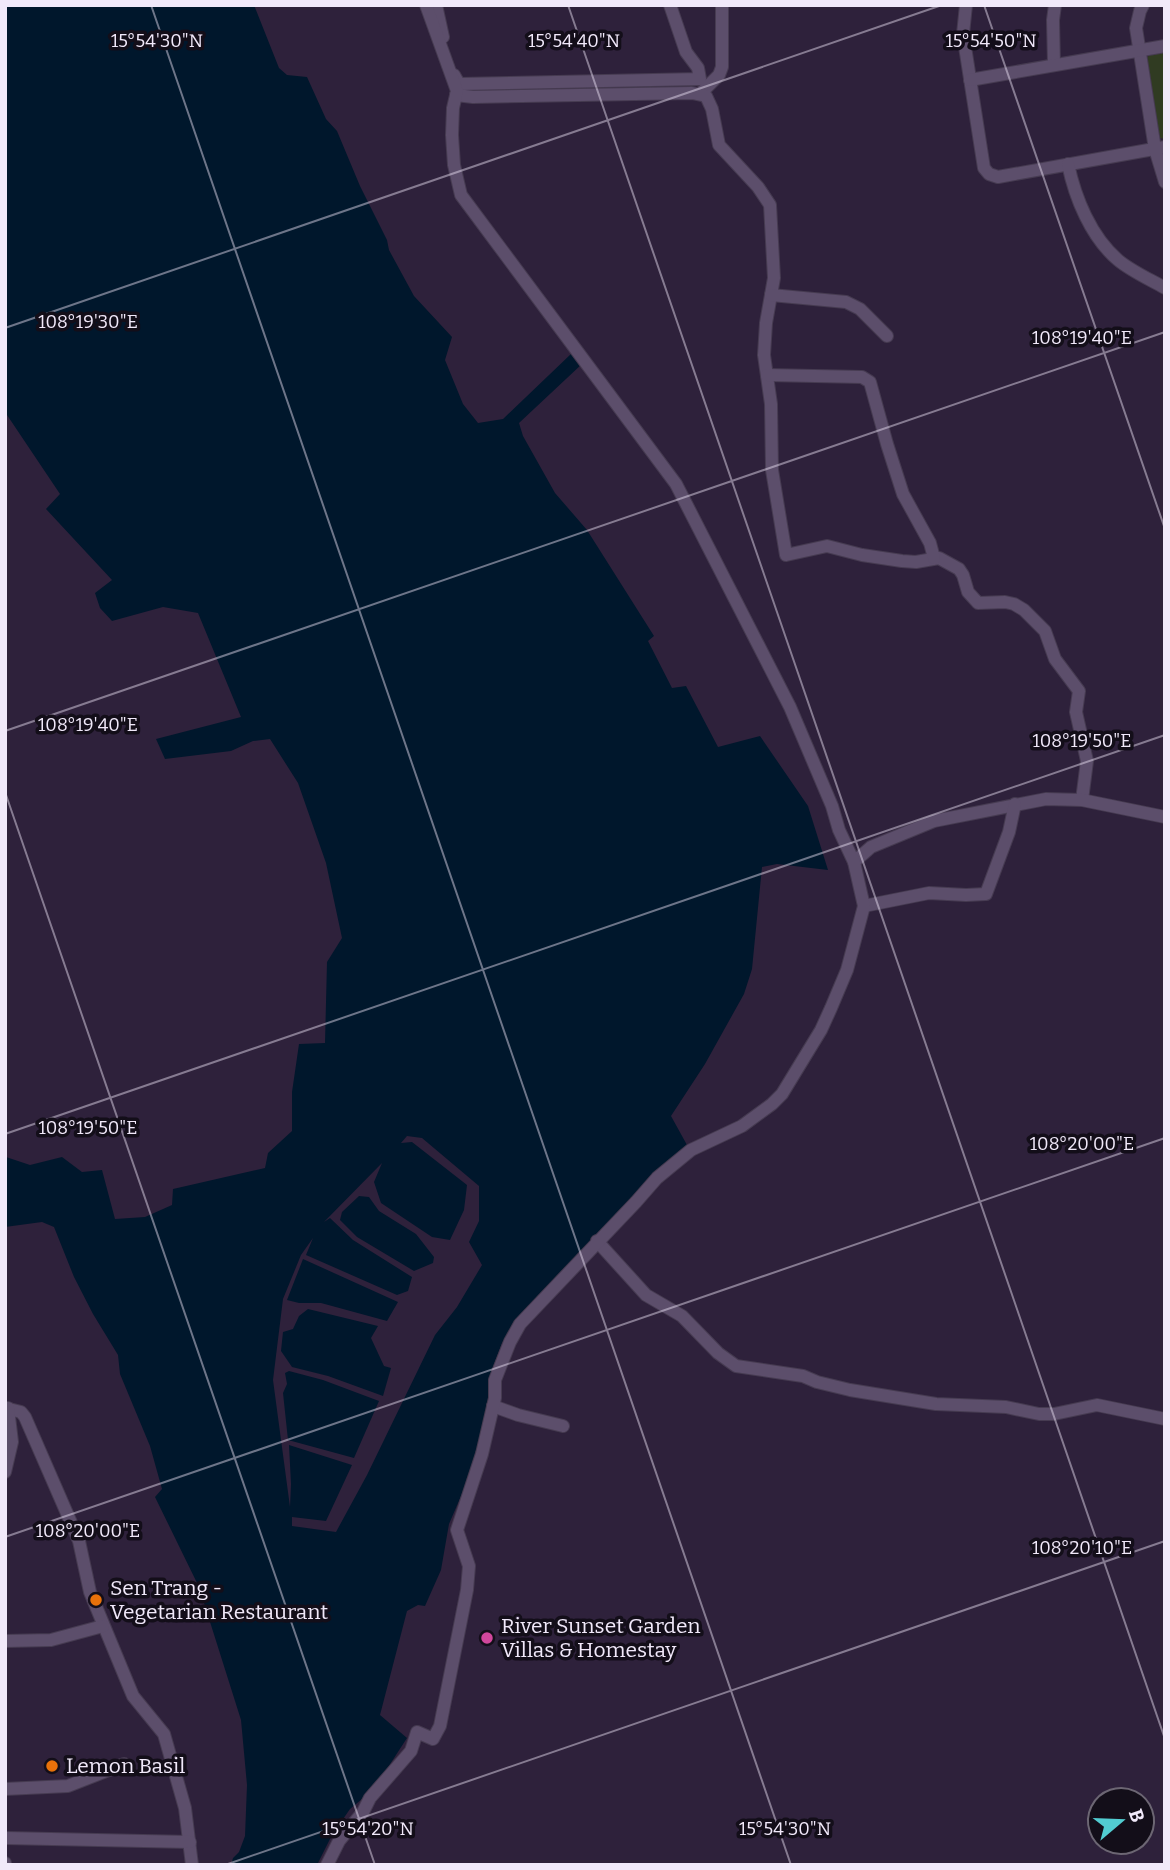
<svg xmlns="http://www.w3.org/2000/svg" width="1170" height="1870" viewBox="0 0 1170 1870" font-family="Bitter,serif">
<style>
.green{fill:#303b22}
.water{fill:#00172c;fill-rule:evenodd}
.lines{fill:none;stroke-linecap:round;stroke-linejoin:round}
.minor-casing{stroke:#463b51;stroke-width:14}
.minor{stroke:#5c4e6b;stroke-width:12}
.ticks{fill:none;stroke:#f1e9fa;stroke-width:2;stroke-opacity:0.45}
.food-dot{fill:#e8710a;stroke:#130e19;stroke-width:2.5}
.hotel-dot{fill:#d1479c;stroke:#130e19;stroke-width:2.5}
.labels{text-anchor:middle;stroke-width:7;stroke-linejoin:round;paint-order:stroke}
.poi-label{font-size:21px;fill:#f1e9fa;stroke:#130e19;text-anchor:start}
.ticks-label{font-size:18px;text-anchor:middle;fill:#f1e9fa;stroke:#130e19;stroke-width:7;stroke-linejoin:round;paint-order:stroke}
</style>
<rect width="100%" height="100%" fill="#2e213b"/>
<path class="green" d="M 1165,52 L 1165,139 L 1160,138 L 1145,59 L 1151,54 Z"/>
<g class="water">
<path d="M 5,5 L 254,5 L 279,68 L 287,75 L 307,77 L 326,119 L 337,131 L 360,186 L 387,240 L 389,250 L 414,296 L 452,337 L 445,360 L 463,404 L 478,423 L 503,419 L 572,353 L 582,364 L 519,423 L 523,436 L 555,493 L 587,530 L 654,636 L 648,641 L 672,688 L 686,686 L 718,747 L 760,736 L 808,806 L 828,870 L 777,864 L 762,867 L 752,969 L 744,994 L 705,1064 L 671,1116 L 687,1145 L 515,1322 L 502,1343 L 491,1372 L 488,1412 L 470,1475 L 449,1524 L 441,1570 L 425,1606 L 418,1605 L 407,1611 L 380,1715 L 407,1738 L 374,1789 L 350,1809 L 332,1835 L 317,1865 L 231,1865 L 233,1858 L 239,1852 L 245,1836 L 247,1785 L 241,1720 L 199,1587 L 155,1497 L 162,1489 L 150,1446 L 120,1374 L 118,1355 L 93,1314 L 74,1277 L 54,1227 L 42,1222 L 5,1227 L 6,1157 L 30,1165 L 62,1157 L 82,1172 L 102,1170 L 115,1219 L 145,1217 L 172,1205 L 173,1189 L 265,1168 L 268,1153 L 292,1131 L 292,1092 L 299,1044 L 325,1043 L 327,962 L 342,938 L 326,863 L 298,783 L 270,739 L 253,741 L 231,751 L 165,759 L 156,739 L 241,717 L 198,613 L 163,607 L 112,621 L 100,608 L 95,593 L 112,580 L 46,509 L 60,494 L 5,412 ZM 407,1136 L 422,1138 L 479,1186 L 479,1221 L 469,1242 L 482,1265 L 457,1307 L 435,1335 L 367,1475 L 336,1532 L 292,1526 L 292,1517 L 326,1521 L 352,1465 L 289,1445 L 291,1484 L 290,1507 L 273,1380 L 283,1299 L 301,1255 L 313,1238 L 306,1255 L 397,1295 L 408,1291 L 412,1277 L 353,1240 L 330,1218 L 324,1222 L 382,1163 L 374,1182 L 381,1203 L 432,1237 L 450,1240 L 464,1210 L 467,1185 L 412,1142 L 401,1143 Z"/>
<path d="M 359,1196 L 369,1197 L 379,1211 L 416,1234 L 434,1257 L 433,1263 L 414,1271 L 357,1237 L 340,1220 L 342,1212 Z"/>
<path d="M 303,1259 L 398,1302 L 387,1321 L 321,1303 L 299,1303 L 287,1300 Z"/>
<path d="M 308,1309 L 378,1326 L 371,1338 L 384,1366 L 391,1368 L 383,1396 L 328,1376 L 292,1367 L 281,1351 L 283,1332 L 293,1329 L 299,1316 Z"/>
<path d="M 289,1371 L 323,1380 L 379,1401 L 354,1458 L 288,1440 L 283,1393 L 287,1384 L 285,1373 Z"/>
</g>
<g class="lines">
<defs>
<g id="minor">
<path d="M 436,5 L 443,37"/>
<path d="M 966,5 L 963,34 L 984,168 L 989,174 L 998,177 L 1165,147"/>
<path d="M 1143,5 L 1140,11 L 1136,28 L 1155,149 L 1165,182"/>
<path d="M 1054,65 L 1053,20 L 1055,5"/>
<path d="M 454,75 L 459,84 L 700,79 L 698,68 L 686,52 L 670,5"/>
<path d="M 970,80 L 1165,46"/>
<path d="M 700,94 L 719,75 L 722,67 L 722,5"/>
<path d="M 456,95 L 473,97 L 692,93 L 706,96 L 712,109 L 719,145 L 758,187 L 770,205 L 774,278 L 766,323 L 764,355 L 771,404 L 772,470 L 786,555 L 827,546 L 862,555 L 902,561 L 916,562 L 939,558 L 959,569 L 963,575 L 968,592 L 978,603 L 1005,602 L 1014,604 L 1024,610 L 1045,631 L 1055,659 L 1079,691 L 1076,712 L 1087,761 L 1082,800"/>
<path d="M 1068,164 C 1075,198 1091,237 1118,260 C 1131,271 1149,279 1165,288"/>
<path d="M 771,295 L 846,302 L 860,309 L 887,336"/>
<path d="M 767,375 L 862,377 L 870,382 L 887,444 L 903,494 L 930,543 L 934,558"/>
<path d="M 854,862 L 871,847 L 934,821 L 1046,799 L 1082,800 L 1165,817"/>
<path d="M 864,906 L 929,893 L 966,895 L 986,894 L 1009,832 L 1015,804"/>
<path d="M 597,1241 L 646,1295 L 682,1316 L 718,1353 L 736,1366 L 803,1376 L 817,1382 L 850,1390 L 936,1404 L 1006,1407 L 1039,1414 L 1054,1414 L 1097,1405 L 1165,1419"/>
<path d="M 493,1406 L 518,1415 L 563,1426"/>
<path d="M 5,1408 L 21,1412 L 25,1417 L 79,1541 L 90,1592 L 133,1696 L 164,1734 L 185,1808 L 192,1865"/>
<path d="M 5,1472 L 12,1442 L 8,1408"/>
<path d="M 5,1641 L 51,1640 L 103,1626"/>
<path d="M 5,1789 L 68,1786 L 124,1764"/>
<path d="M 5,1838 L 190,1842"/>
<path d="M 5,1863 L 5,1865"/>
<path d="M 327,1865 L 339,1841 L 363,1812 L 370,1798 L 411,1751 L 417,1732 L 433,1739 L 440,1726 L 467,1590 L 469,1566 L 457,1530 L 482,1454 L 495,1398 L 495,1380 L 510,1342 L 520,1324 L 636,1202 L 657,1178 L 691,1150 L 742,1126 L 772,1104 L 782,1094 L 821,1030 L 831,1008 L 847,970 L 864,906 L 854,862 L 839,830 L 832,806 L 790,707 L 676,484 L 461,195 L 454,165 L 452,135 L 453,108 L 457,91 L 426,5"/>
</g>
</defs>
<use href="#minor" class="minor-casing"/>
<use href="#minor" class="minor"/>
</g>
<path class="ticks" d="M 151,5 L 791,1865M 568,5 L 1165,1739M 984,5 L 1165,529M 5,328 L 942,5M 5,731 L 1165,332M 5,792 L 375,1865M 5,1134 L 1165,735M 5,1537 L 1165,1138M 225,1865 L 1165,1541"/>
<g class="food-dot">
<circle cx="96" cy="1600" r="7"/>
<circle cx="52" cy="1766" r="7"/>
</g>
<circle class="hotel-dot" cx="487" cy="1638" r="7"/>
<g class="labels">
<g class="poi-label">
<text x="110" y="1595">Sen Trang -<tspan x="110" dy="24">Vegetarian Restaurant</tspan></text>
<text x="501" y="1633">River Sunset Garden<tspan x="501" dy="24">Villas &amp; Homestay</tspan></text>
<text x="66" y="1773">Lemon Basil</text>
</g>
</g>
<g class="ticks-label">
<text x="157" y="47">15°54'30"N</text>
<text x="574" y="47">15°54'40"N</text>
<text x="991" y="47">15°54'50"N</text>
<text x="88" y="328">108°19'30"E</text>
<text x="1082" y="344">108°19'40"E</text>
<text x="88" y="731">108°19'40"E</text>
<text x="1082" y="747">108°19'50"E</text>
<text x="88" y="1134">108°19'50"E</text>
<text x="1082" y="1150">108°20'00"E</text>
<text x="88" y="1537">108°20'00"E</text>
<text x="1082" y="1554">108°20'10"E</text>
<text x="368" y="1835">15°54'20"N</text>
<text x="785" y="1835">15°54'30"N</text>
</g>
<rect width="1170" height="1870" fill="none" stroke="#f1e9fa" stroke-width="14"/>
<g transform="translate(1121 1821) rotate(71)"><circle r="33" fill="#130e19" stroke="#6c6673" stroke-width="2"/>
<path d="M0-5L12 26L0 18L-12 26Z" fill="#52ccd1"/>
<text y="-10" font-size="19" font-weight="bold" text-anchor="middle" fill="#f1e9fa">B</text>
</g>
</svg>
